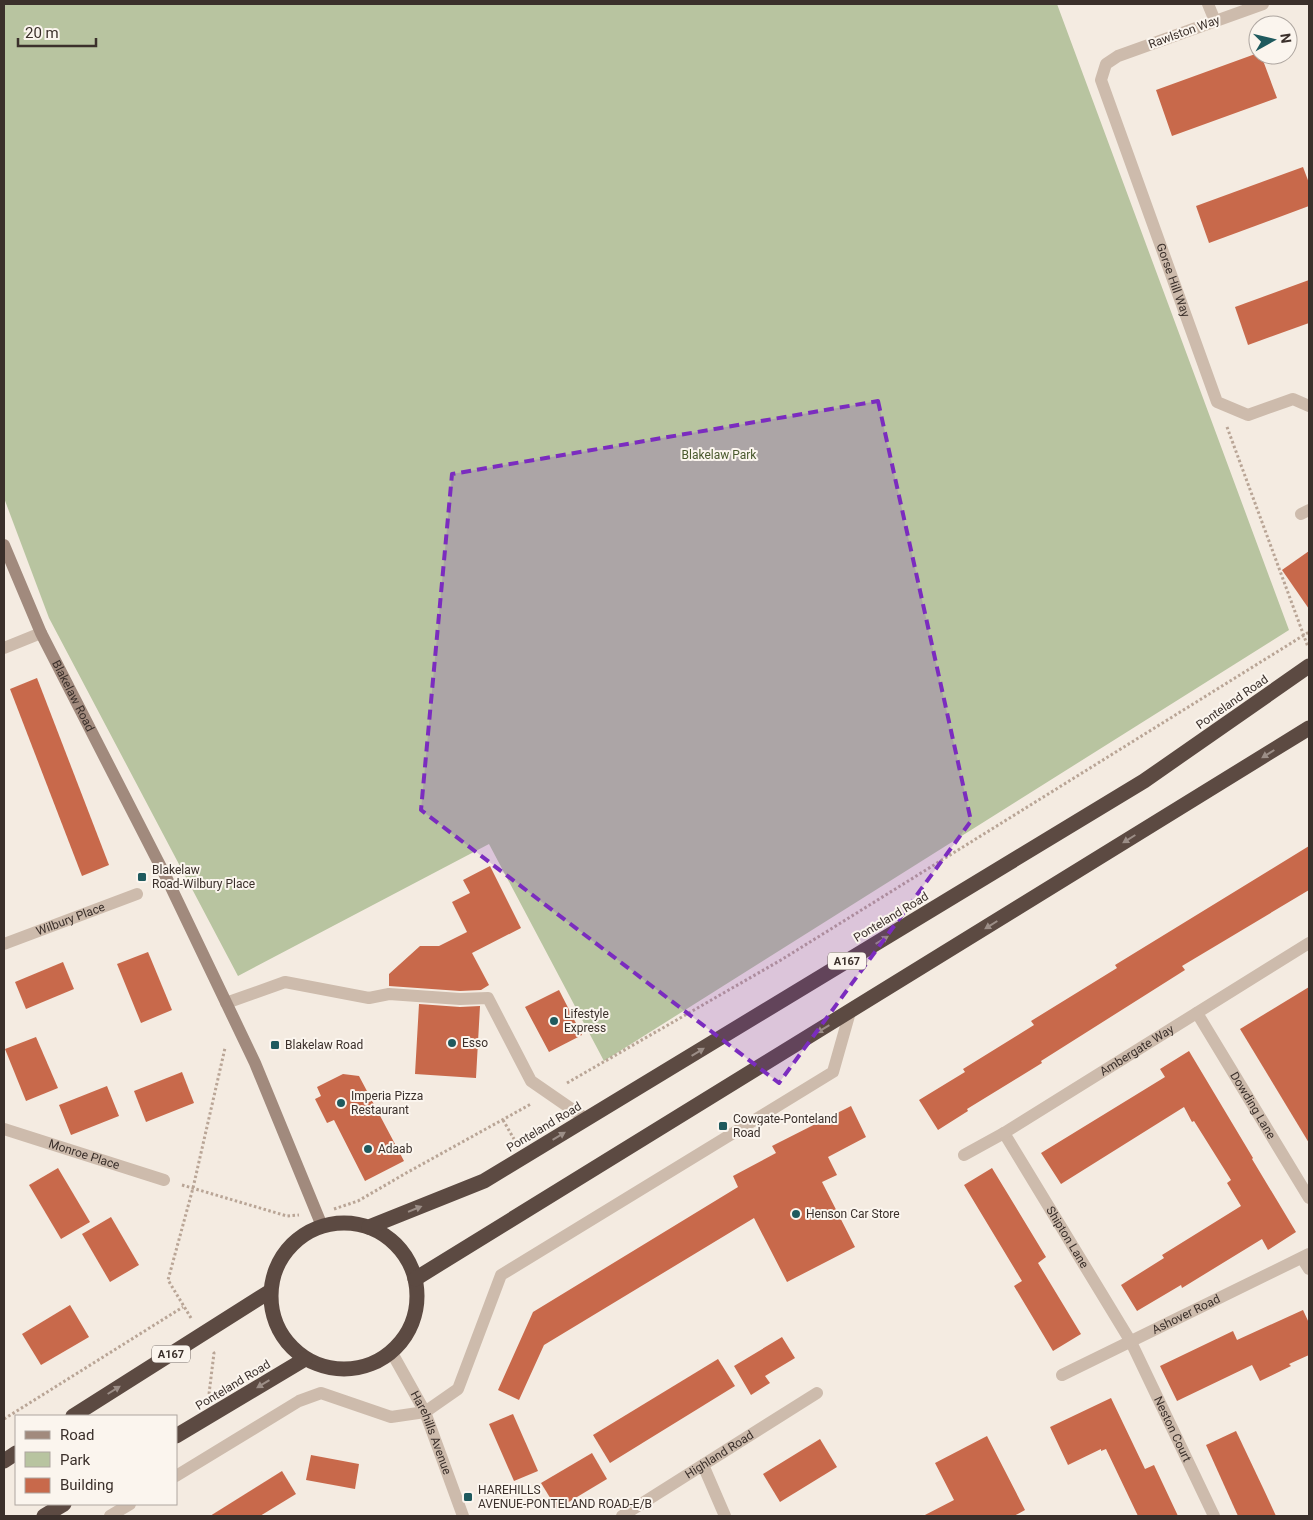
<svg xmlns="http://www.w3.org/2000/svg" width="1313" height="1520" viewBox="0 0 1313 1520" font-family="Roboto,sans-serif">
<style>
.green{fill:#b8c4a0}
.building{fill:#c8694b}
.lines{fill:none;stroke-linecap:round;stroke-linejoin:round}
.path{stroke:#b9a596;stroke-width:3;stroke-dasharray:2.5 2.5;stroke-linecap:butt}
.lane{stroke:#cdbbac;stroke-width:12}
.street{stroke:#cdbbac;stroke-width:12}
.secondary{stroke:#a18a7d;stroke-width:12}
.highway{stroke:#5c4a42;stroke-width:15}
.oneway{fill:#9c8e87}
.marked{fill:#7b2cbf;fill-opacity:0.2;stroke:#7b2cbf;stroke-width:4;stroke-dasharray:10 6;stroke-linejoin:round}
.poi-dot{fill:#1f5a5e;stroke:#fbf5ee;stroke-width:2}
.labels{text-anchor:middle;stroke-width:4;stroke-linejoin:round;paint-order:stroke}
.shield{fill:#fbf5ee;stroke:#756b66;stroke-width:1}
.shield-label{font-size:11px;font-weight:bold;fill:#3b302b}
.street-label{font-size:12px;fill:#3b302b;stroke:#fbf5ee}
.park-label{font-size:12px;fill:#4a5a2e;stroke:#fbf5ee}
.poi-label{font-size:12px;fill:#3b302b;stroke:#fbf5ee;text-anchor:start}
</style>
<rect width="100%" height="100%" fill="#f4ebe1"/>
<path class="green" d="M 4,4 L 1057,4 L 1289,630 L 604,1061 L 489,844 L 238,976 L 49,618 L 4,498 Z"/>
<g class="building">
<path d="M 1258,53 L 1258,55 L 1261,55 L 1277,98 L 1172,136 L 1156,90 Z"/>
<path d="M 1303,167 L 1309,183 L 1309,206 L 1209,243 L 1196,206 Z"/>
<path d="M 1309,280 L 1309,323 L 1248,345 L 1235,307 Z"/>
<path d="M 1309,551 L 1309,609 L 1282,570 Z"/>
<path d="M 37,678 L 109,865 L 82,876 L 10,689 Z"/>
<path d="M 1309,846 L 1309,890 L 1182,966 L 1185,970 L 1041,1061 L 1042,1063 L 967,1109 L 968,1111 L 938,1130 L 919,1100 L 965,1072 L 963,1069 L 1034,1025 L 1031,1021 L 1117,968 L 1115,965 Z"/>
<path d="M 490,866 L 521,928 L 472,953 L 489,985 L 481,990 L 460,991 L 389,986 L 389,974 L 420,946 L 439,946 L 467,932 L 452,902 L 470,893 L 463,880 Z"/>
<path d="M 148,952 L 172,1010 L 141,1023 L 117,964 Z"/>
<path d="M 63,962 L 74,989 L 26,1009 L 15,982 Z"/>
<path d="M 1309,987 L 1309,1143 L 1240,1029 Z"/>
<path d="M 559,990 L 582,1035 L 549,1052 L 525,1007 Z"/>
<path d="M 419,1004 L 460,1007 L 480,1006 L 476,1078 L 415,1074 Z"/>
<path d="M 36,1037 L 58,1088 L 26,1101 L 5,1049 Z"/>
<path d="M 1189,1051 L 1253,1158 L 1252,1159 L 1296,1232 L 1268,1250 L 1262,1239 L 1182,1288 L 1181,1285 L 1137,1311 L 1121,1285 L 1164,1258 L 1162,1255 L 1241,1206 L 1227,1183 L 1231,1180 L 1194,1121 L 1192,1122 L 1184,1107 L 1061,1184 L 1041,1153 L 1165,1077 L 1160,1069 Z"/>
<path d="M 182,1072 L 194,1103 L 146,1122 L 134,1091 Z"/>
<path d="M 343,1074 L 359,1076 L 404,1161 L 365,1181 L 334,1120 L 327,1123 L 315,1099 L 321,1096 L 317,1087 Z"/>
<path d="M 107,1086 L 119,1116 L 71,1135 L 59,1105 Z"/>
<path d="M 851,1106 L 866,1137 L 828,1157 L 837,1175 L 822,1182 L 855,1247 L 787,1282 L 754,1218 L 544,1345 L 519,1400 L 498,1390 L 533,1312 L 738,1187 L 733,1176 L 776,1153 L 772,1146 Z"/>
<path d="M 58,1168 L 90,1222 L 61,1239 L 29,1185 Z"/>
<path d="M 992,1168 L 1046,1257 L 1038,1263 L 1081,1334 L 1053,1351 L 1014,1286 L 1022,1281 L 964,1185 Z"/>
<path d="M 111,1217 L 139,1265 L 110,1282 L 82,1234 Z"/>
<path d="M 70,1305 L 89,1337 L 41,1365 L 22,1334 Z"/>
<path d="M 1303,1310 L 1309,1323 L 1309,1355 L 1289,1364 L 1291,1366 L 1260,1381 L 1252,1365 L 1177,1401 L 1160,1366 L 1233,1331 L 1237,1340 Z"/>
<path d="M 782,1337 L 795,1358 L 765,1376 L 770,1383 L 751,1395 L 734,1366 Z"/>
<path d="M 718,1359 L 735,1386 L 610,1463 L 593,1435 Z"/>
<path d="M 1111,1398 L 1145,1469 L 1154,1465 L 1178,1516 L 1138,1516 L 1106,1449 L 1101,1451 L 1101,1449 L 1068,1465 L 1050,1427 Z"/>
<path d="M 513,1414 L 538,1471 L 514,1481 L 489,1424 Z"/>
<path d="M 1236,1431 L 1264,1490 L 1276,1516 L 1238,1516 L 1206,1445 Z"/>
<path d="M 987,1436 L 1025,1510 L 1014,1516 L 923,1516 L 954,1500 L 935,1463 Z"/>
<path d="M 820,1439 L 837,1467 L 780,1502 L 763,1474 Z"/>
<path d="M 592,1453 L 607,1479 L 557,1509 L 541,1483 Z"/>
<path d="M 311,1455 L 359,1464 L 355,1489 L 306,1480 Z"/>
<path d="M 282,1471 L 296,1494 L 260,1516 L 210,1516 Z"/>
</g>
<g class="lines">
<g class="path">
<path d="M 1227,427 L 1308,647"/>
<path d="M 567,1083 L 781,960 L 1309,632"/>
<path d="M 503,1120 L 514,1139"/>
<path d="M 182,1185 L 287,1216 L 299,1215"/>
<path d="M 334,1209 L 358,1201 L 408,1172 L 531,1104"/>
<path d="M 191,1318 L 168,1280 L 193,1188 L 225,1048"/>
<path d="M 209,1394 L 214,1353 L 212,1351"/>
<path d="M 4,1419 L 183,1307"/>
</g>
<g class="lane">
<path d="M 1208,4 L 1215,21"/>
<path d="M 226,1003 L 285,982 L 369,998 L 389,994 L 460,999 L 488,998 L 531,1081 L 586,1119"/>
</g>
<g class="street">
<path id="s1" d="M 1263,4 L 1118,56 L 1106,64 L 1101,80 L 1217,402 L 1248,415 L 1293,399 L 1309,406"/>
<path d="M 1301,514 L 1309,510"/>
<path d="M 4,648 L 41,633"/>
<path id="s2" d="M 4,944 L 137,894"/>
<path id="s3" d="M 1197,1013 L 1309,1198"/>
<path id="s4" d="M 4,1129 L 164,1180"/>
<path id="s5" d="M 1004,1133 L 1131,1342 L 1214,1516"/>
<path id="s6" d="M 964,1155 L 1004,1133 L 1309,943"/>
<path d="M 1302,1258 L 1309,1269"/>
<path id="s7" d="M 392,1353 L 425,1412 L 463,1516"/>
<path id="s8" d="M 1062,1375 L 1309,1254"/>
<path d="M 703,1465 L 725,1516"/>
<path d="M 176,1476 L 299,1401 L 321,1393 L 391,1417 L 425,1412 L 458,1389 L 501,1275 L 833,1072 L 850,1012"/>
<path d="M 110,1516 L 130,1504"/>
<path id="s9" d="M 622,1516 L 817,1393"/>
</g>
<path class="secondary" id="s10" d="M 4,545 L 41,633 L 167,879 L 255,1063 L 322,1226"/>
<g class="highway">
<circle cx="344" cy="1296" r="73"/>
<path d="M 369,1227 L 484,1181 L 1144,781 L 1309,666"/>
<path d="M 415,1279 L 1309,728"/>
<path d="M 73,1416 L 269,1292"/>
<path d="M 176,1436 L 305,1359"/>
<path d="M 4,1461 L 16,1453"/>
<path d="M 44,1516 L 64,1504"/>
</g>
</g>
<defs><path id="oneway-solid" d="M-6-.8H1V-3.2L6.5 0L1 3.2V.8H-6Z" transform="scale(1.25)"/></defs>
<g class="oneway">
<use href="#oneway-solid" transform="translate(1268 754) rotate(148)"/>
<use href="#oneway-solid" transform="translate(1129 839) rotate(148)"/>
<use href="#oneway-solid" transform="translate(991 925) rotate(148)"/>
<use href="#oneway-solid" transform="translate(882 940) rotate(-31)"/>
<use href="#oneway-solid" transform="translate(823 1029) rotate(149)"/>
<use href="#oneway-solid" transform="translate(698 1052) rotate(-31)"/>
<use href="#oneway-solid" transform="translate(559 1136) rotate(-31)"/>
<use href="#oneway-solid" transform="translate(415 1209) rotate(-22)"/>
<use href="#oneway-solid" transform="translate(263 1384) rotate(149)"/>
<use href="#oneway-solid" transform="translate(114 1390) rotate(-32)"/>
</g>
<path class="marked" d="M 878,401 L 971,821 L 779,1083 L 421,810 L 452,474 Z"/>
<g class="poi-dot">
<rect x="137" y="872" width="10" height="10" rx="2.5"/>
<circle cx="554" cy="1021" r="5"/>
<circle cx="452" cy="1043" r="5"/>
<rect x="270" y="1040" width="10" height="10" rx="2.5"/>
<circle cx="341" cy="1103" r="5"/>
<rect x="718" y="1121" width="10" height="10" rx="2.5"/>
<circle cx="368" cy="1149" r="5"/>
<circle cx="796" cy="1214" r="5"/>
<rect x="463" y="1492" width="10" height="10" rx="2.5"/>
</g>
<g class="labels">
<g class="shield">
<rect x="828" y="952.5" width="38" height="17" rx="4"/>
<rect x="152" y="1345.5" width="38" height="17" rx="4"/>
</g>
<g class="shield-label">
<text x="847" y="965">A167</text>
<text x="171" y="1358">A167</text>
</g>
<g class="street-label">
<text transform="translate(1184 32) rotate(-20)" y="4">Rawlston Way</text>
<text dy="4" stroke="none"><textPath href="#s1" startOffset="398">Gorse Hill Way</textPath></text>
<text dy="4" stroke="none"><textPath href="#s10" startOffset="166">Blakelaw Road</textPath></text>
<text transform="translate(1232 702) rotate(-35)" y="4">Ponteland Road</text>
<text transform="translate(891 917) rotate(-31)" y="4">Ponteland Road</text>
<text dy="4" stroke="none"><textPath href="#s2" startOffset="71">Wilbury Place</textPath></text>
<text dy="4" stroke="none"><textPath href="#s6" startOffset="202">Ambergate Way</textPath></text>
<text dy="4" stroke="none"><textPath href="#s3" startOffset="108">Dowding Lane</textPath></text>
<text transform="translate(544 1127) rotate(-31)" y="4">Ponteland Road</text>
<text dy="4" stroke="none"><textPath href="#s4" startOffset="84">Monroe Place</textPath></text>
<text dy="4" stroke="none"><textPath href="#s5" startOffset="122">Shipton Lane</textPath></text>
<text dy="4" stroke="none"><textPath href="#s8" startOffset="138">Ashover Road</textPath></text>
<text transform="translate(233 1385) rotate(-31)" y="4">Ponteland Road</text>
<text dy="4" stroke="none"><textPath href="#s5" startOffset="341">Neston Court</textPath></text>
<text dy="4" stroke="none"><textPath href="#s7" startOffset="89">Harehills Avenue</textPath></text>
<text dy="4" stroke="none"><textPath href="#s9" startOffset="115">Highland Road</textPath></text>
</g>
<g class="park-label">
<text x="719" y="459">Blakelaw Park</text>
</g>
<g class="poi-label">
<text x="152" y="874">Blakelaw<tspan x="152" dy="14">Road-Wilbury Place</tspan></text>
<text x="564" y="1018">Lifestyle<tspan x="564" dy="14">Express</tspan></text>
<text x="462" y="1047">Esso</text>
<text x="285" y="1049">Blakelaw Road</text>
<text x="351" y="1100">Imperia Pizza<tspan x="351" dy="14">Restaurant</tspan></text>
<text x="733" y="1123">Cowgate-Ponteland<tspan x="733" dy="14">Road</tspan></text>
<text x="378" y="1153">Adaab</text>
<text x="806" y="1218">Henson Car Store</text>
<text x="478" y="1494">HAREHILLS<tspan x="478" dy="14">AVENUE-PONTELAND ROAD-E/B</tspan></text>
</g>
</g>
<rect width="1313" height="1520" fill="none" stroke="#3b302b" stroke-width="10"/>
<rect x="15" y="1415" width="162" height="90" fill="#fbf5ee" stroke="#aea6a0"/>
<rect x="25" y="1431" width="25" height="8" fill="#a18a7d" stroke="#aea6a0"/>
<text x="60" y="1440" font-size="15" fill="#3b302b">Road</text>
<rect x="25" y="1452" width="25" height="15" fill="#b8c4a0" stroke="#aea6a0"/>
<text x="60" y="1465" font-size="15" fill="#3b302b">Park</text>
<rect x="25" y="1478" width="25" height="15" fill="#c8694b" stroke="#aea6a0"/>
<text x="60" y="1490" font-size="15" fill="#3b302b">Building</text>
<g transform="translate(1273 40) rotate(82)"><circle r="24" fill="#fbf5ee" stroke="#aea6a0"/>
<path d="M0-4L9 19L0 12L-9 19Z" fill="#1f5a5e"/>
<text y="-8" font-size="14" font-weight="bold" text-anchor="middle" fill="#3b302b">N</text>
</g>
<path d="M18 38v8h78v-8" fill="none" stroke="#3b302b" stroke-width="2.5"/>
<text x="25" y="38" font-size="15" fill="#3b302b" stroke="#fbf5ee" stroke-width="4" paint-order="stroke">20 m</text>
</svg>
